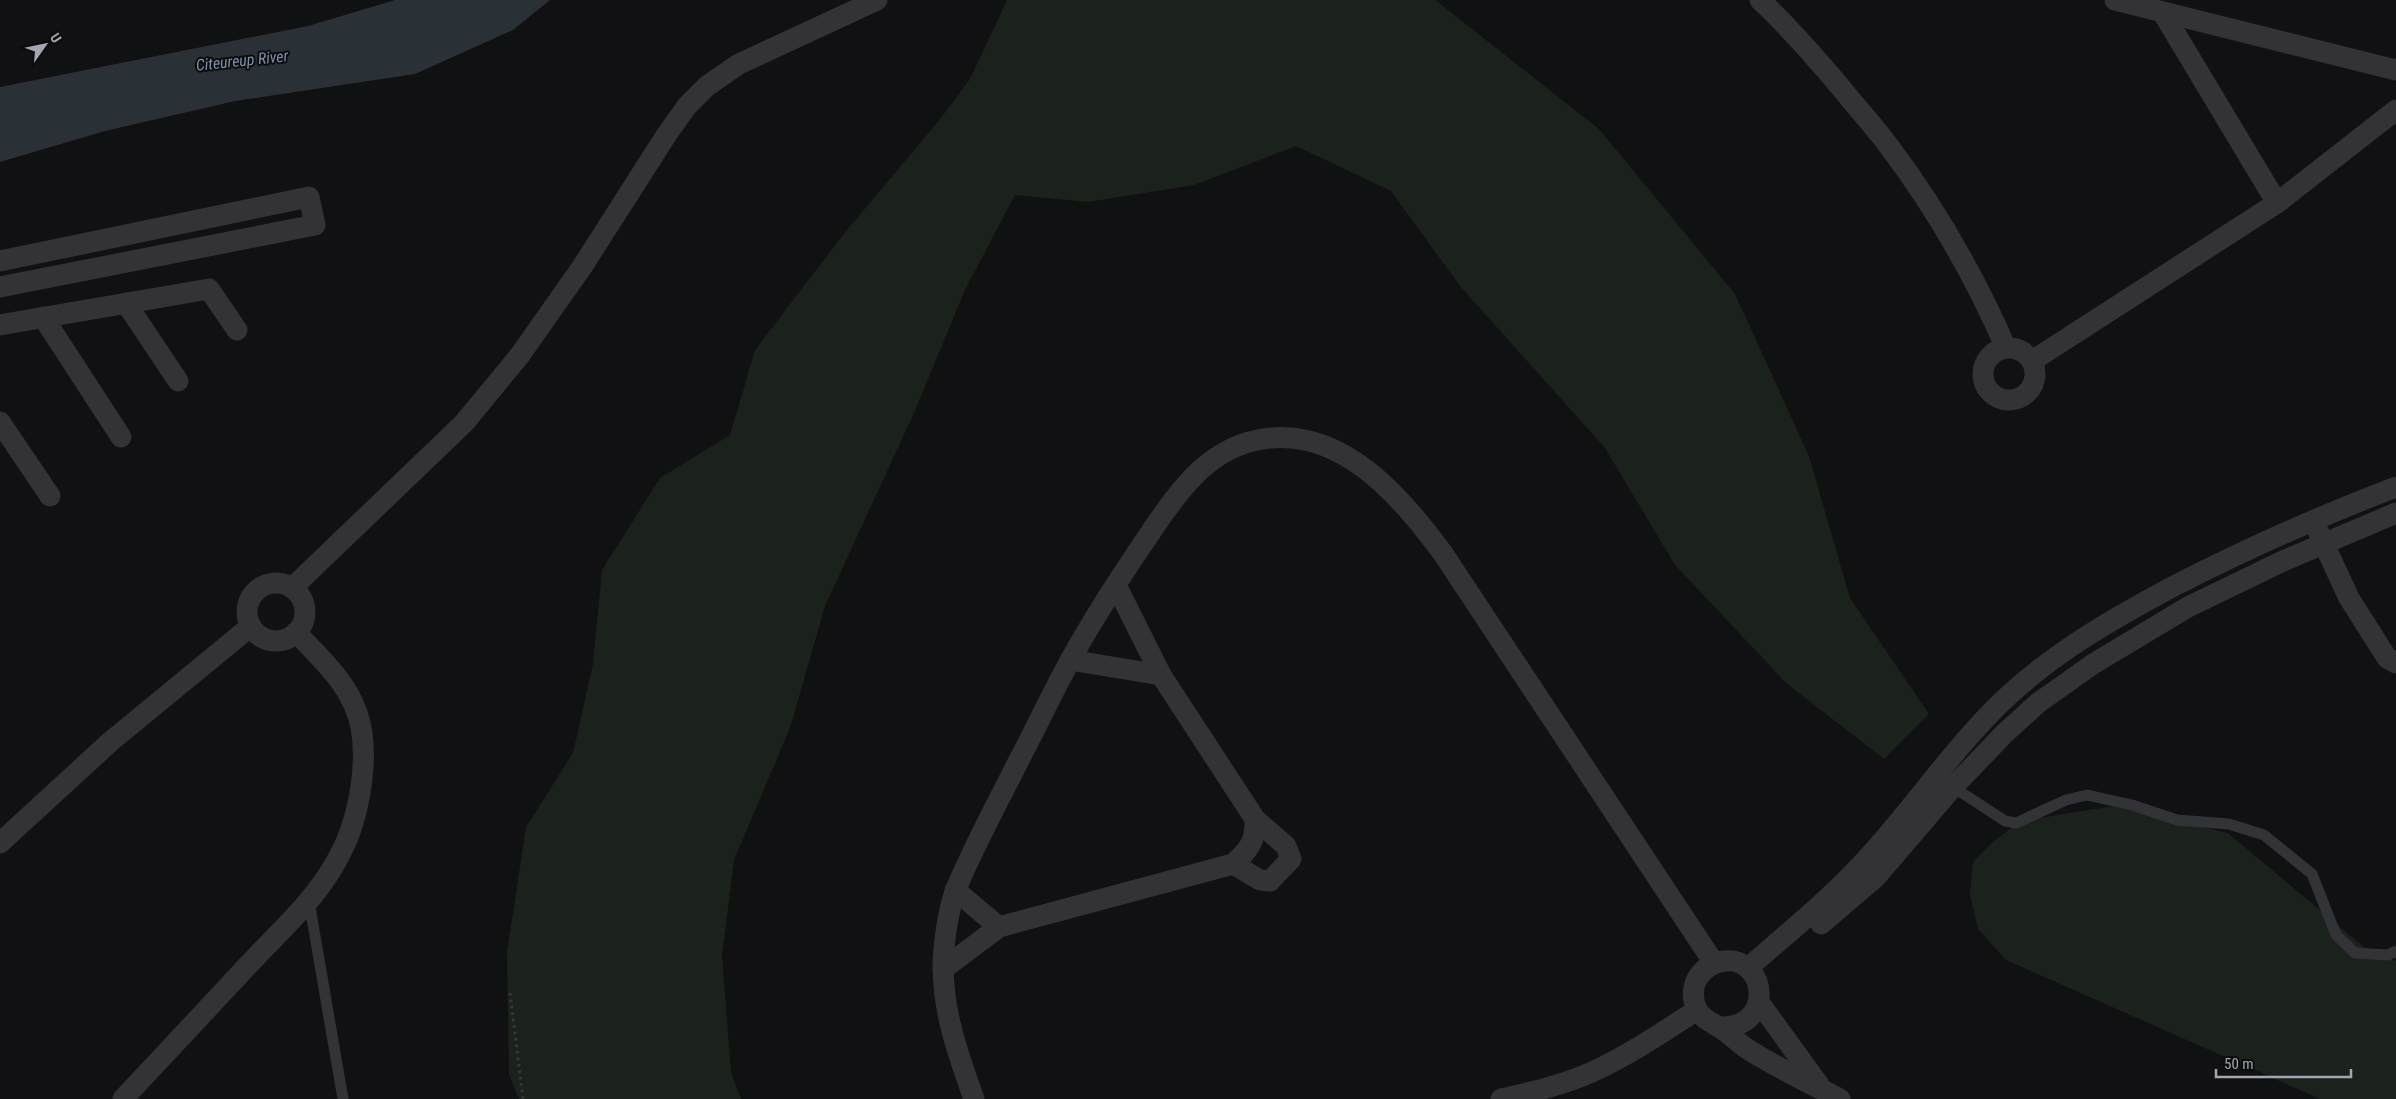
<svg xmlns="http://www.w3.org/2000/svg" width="2396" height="1099" viewBox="0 0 2396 1099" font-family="'Roboto Condensed',sans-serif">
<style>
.green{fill:#1b221c}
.water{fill:#293137}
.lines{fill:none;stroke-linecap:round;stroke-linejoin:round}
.path{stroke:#38393e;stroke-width:3;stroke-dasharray:2.5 4;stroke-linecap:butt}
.lane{stroke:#323237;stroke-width:11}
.street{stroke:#323237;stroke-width:21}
.labels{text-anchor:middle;stroke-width:4;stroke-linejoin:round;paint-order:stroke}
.water-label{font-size:16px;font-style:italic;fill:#7893af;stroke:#0c0c0d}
</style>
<rect width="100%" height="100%" fill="#111012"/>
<g class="green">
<path d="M 1007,0 L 1435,0 L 1439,3 L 1599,129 L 1735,294 L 1809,456 L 1850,598 L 1929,714 L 1884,759 L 1786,683 L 1675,565 L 1605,448 L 1460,286 L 1391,191 L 1296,146 L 1194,185 L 1088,202 L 1015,195 L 965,290 L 914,413 L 825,606 L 790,728 L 734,860 L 722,956 L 731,1072 L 741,1099 L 519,1099 L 509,1075 L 507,952 L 526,827 L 573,753 L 593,664 L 602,570 L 660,478 L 730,435 L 755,350 L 842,236 L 941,118 L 970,79 Z"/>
<path d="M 2113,806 L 2228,833 L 2371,953 L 2396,961 L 2396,1099 L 2320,1099 L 2006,960 L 1978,929 L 1970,895 L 1973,862 L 1995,840 L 2021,821 Z"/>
</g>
<path class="water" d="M 395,0 L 550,0 L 513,30 L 415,74 L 235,101 L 105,131 L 0,162 L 0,87 L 308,26 Z"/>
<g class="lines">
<path class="path" d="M 510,993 L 523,1099"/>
<g class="lane">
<path d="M 1953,787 L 2005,821 L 2016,823 L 2066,800 L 2087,795 L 2132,805 L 2177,820 L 2229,824 L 2264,835 L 2312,874 L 2336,935 L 2355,953 L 2388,955 L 2396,951"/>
<path d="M 309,901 L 343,1099"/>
</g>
<g class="street">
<path d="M 1760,0 C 1790,28 1816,58 1842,89 C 1857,108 1874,126 1888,145 C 1935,207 1975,277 2006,348"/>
<path d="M 2115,0 L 2396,70"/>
<path d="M 2163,13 L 2277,203"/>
<path d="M 0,261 L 309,197 L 315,225 L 0,287"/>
<path d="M 126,303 L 178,381"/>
<path d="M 43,317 L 121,437"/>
<path d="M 0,325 L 209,289 L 237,330"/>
<circle cx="2009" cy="374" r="26"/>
<path d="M 2032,361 L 2277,203 L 2396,110"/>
<path d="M 0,422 L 50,496"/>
<path d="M 2318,531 L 2349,598 L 2387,658 L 2396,663"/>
<circle cx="276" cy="612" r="29"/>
<path d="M 292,588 L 464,423 L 520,355 L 582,267 L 667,134 L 687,106 L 707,86 L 739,64 L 877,0"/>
<path d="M 1070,660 L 1161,675"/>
<path d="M 0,843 L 110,742 L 251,626"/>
<path d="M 1233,864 L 1260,880 L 1270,881 L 1291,859 L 1286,846 L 1255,819"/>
<path d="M 955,890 L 999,927"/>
<path d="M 1821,924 L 1876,877 L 1953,787 L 2005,733 L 2038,703 L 2093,664 L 2188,607 L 2283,561 L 2396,513"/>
<path d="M 1748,968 C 1790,931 1834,896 1872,853 C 1919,801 1957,743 2009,695 C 2058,650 2116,617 2174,586 C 2246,549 2320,516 2396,487"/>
<path d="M 943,969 L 999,927 L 1233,864 C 1249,850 1256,841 1255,819 L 1161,675 L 1116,585"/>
<path d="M 1759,1002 L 1819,1085"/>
<path d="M 1719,1027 C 1776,1029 1767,957 1725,961 C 1712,962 1703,969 1697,979 C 1692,988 1692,1002 1698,1011 C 1704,1020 1711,1022 1719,1027 C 1729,1033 1737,1042 1746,1048 C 1775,1067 1809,1083 1840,1099"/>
<path d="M 123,1099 C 166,1053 209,1007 252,961 C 282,929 316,899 337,860 C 360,820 374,746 353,703 C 341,676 316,654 296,632"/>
<path d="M 974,1099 C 956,1049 939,1001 944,948 C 946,929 949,907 956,889 C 974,846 997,804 1018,762 C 1036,728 1052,693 1071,659 C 1090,624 1112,590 1134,557 C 1153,529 1171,500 1194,476 C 1209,461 1228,448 1249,442 C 1334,418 1399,493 1444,555 L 1714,963"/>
<path d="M 1501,1099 C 1532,1092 1563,1085 1592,1072 C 1629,1055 1663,1032 1697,1010"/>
</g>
</g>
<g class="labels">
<g class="water-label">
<text transform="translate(242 60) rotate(-6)" y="6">Citeureup River</text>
</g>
</g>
<g transform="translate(45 45) rotate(57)" stroke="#0c0c0d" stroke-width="4" paint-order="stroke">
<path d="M0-4L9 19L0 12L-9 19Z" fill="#a2a6b3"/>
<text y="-8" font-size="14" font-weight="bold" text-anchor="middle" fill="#a2a6b3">U</text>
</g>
<path d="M2216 1069v8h135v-8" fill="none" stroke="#a2a6b3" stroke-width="2.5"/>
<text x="2224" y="1069" font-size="15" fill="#a2a6b3" stroke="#0c0c0d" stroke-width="4" paint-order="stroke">50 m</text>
</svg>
